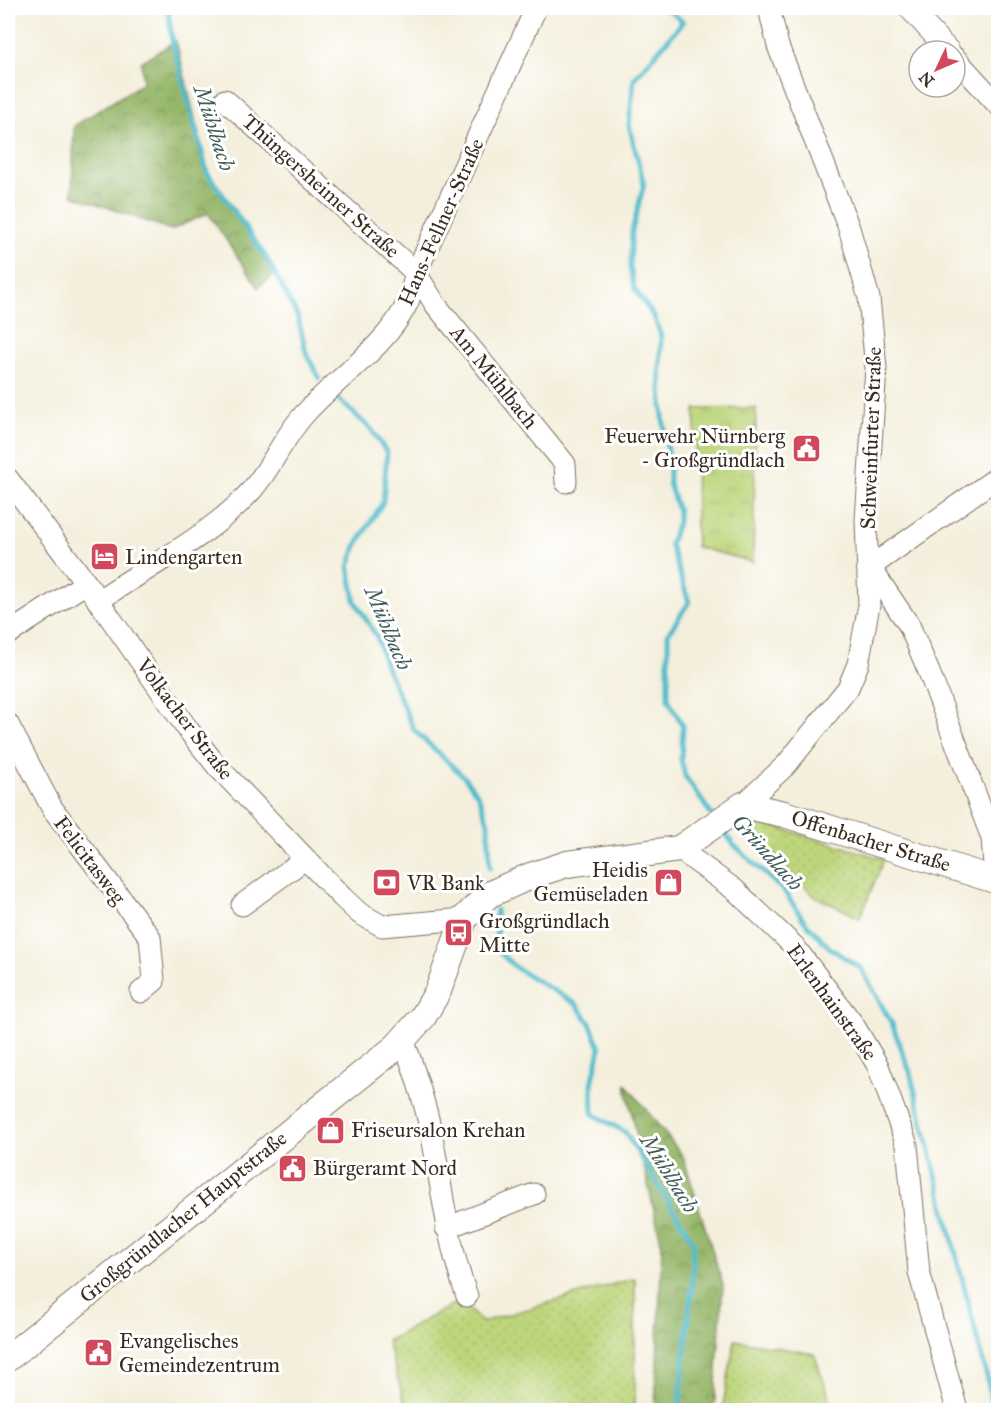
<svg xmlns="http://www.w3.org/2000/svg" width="1006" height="1418" viewBox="0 0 1006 1418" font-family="'IM FELL Great Primer',serif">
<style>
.grass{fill:url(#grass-dots);stroke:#7c804c;stroke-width:1.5}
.forest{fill:url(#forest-crowns);stroke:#687044;stroke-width:1.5}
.park{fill:url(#park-tufts);stroke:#7c804c;stroke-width:1.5}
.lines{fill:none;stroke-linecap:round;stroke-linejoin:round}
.stream{stroke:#51bccc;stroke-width:5}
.minor-casing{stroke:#7c6f60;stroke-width:23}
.tertiary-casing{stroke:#7c6f60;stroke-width:28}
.minor{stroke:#fff;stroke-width:21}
.tertiary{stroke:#fff;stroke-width:26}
.labels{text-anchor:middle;stroke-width:6;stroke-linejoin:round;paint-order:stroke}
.street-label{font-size:21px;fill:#3b2a1e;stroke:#fff}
.poi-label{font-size:21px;fill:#3b2a1e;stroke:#fff;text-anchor:start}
.water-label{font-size:22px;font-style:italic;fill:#435d5b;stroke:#fff}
</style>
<defs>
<pattern id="grass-dots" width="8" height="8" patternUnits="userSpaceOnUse" patternTransform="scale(1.5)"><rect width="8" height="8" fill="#bdd67b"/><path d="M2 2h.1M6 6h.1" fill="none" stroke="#a3b86a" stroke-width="1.8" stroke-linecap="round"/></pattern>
<pattern id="forest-crowns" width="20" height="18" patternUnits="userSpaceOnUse" patternTransform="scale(1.5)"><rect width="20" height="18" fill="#96b76b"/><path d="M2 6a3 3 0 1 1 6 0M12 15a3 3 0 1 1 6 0" fill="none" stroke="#7c9557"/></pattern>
<pattern id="park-tufts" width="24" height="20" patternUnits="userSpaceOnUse" patternTransform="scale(1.5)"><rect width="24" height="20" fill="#bdd67b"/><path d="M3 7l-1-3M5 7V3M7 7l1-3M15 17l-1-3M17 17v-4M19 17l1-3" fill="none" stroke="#a3b86a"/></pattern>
</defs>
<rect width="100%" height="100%" fill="#fff"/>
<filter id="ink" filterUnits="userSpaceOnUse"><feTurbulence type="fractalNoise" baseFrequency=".0167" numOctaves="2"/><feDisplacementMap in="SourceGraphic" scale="12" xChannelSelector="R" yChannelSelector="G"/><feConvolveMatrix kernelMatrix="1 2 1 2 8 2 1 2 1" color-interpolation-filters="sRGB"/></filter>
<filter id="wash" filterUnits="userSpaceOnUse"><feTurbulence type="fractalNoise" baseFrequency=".008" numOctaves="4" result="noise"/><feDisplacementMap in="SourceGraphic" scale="24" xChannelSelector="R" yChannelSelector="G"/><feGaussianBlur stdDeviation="1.35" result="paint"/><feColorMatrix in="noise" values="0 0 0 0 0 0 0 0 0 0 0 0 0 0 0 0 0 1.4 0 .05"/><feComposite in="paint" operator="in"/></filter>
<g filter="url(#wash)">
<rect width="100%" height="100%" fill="#f4efdc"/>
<g class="grass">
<path d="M 752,820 L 884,859 L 860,918 L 814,896 L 754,834 Z"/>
<path d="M 635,1278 L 635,1410 L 407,1410 L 387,1341 L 459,1301 L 482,1322 Z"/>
<path d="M 735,1340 L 814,1354 L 834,1410 L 722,1410 Z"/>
</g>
<g class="forest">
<path d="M 176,41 L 208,171 L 276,274 L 258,287 L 208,213 L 171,230 L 72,195 L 74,126 L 143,83 L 141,62 Z"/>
<path d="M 625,1083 L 683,1156 L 723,1285 L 714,1410 L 655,1410 L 662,1246 Z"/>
</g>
<path class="park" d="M 756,408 L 753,562 L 696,547 L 695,409 Z"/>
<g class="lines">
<g class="stream">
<path d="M 168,8 L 172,40 L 207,172 L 267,259 L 298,317 L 306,353 L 319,378"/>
<path d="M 662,8 L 672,12 L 683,22 L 634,79 L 629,125 L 644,184 L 632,231 L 630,266 L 634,288 L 654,317 L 661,336 L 660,376 L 663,418 L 669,460 L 669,483 L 678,511 L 678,522 L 670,544 L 689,602 L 668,634 L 668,699 L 683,726 L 681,760 L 685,776 L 713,817"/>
<path d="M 337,398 L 371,429 L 387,453 L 383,502 L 356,546 L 349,567 L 355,601 L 377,637 L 386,666 L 414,730 L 464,777 L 478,795 L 488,822 L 490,868"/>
<path d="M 722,829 L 734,845 L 784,891 L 805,922 L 830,948 L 861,968 L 892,1024 L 910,1072 L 988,1381 L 992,1410"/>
<path d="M 496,910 L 497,950 L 516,968 L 576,1004 L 590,1023 L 600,1048 L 592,1084 L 593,1114 L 625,1132 L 693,1241 L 693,1273 L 679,1410"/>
</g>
</g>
</g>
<g filter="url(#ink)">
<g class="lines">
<defs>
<g id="minor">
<path d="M 909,8 L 949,51"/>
<path d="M 955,58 L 998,105"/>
<path d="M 225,100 L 416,273 L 435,304 L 565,464 L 566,482"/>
<path d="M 8,479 L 86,583 L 189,731 L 217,766 L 342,897 L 359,913 L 382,926 L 464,919"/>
<path d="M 98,601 C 149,565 207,539 250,492 C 270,470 282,440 302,417 C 335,378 383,351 407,304 C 411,295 413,283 416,273 L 536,8"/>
<path d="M 8,634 L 86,583"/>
<path d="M 8,724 L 52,808 L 150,937 L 154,981 L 141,992"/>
<path d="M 743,805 L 786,765 L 848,688 L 858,664 L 869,605 L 866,520 L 876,368 L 869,298 L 849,228 L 778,46 L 769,8"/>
<path d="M 679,849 L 735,890 L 794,946 L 853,1024 L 878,1066 L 907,1145 L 919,1272 L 957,1410"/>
<path d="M 995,880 L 992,838 L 929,672 L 909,625 L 870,567 L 998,477"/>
<path d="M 242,905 L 305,859"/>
<path d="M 403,1039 C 415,1072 427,1107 433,1142 C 443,1195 448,1245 467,1296"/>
<path d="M 446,1228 L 534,1194"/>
</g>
<path id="tertiary" d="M 8,1358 L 396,1047 L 423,1017 L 438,991 L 464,919 L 488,895 L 530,876 L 567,864 L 679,849 L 743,805 L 784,814 L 998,881"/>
</defs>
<use href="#minor" class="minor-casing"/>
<use href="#tertiary" class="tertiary-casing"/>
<use href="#minor" class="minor"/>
<use href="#tertiary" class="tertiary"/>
</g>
</g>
<defs>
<symbol id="civic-square" viewBox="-11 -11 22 22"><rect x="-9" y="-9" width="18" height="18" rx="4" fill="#d1495b" stroke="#fff"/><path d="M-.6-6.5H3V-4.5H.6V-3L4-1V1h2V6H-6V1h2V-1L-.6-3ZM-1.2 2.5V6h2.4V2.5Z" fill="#fff"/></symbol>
<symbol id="hotel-square" viewBox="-11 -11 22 22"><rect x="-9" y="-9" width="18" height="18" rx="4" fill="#d1495b" stroke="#fff"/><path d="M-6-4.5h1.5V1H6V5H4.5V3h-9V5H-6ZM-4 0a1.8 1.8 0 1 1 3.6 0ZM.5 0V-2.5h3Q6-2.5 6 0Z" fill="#fff"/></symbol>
<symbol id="shop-square" viewBox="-11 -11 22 22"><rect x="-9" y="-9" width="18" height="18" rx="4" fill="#d1495b" stroke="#fff"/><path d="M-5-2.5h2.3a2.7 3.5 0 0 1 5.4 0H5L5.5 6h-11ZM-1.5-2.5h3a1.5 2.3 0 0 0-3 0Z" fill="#fff"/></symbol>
<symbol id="bank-square" viewBox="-11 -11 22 22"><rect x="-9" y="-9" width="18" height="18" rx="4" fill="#d1495b" stroke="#fff"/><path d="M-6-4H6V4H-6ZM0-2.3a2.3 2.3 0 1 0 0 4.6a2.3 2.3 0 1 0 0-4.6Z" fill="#fff"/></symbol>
<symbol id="bus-square" viewBox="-11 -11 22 22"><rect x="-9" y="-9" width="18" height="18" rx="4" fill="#d1495b" stroke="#fff"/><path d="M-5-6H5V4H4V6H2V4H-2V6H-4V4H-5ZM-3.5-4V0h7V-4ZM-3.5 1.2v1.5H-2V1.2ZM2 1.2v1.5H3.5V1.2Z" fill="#fff"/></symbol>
</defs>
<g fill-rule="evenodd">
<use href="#civic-square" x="790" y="432" width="33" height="33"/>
<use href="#hotel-square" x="88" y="540" width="33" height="33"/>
<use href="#shop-square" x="652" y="866" width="33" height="33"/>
<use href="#bank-square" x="370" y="866" width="33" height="33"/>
<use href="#bus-square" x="442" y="916" width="33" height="33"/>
<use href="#shop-square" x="314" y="1114" width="33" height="33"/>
<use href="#civic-square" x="276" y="1152" width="33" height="33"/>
<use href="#civic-square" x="82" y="1336" width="33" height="33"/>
</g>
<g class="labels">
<g class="street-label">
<text transform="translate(321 186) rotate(42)" y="7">Thüngersheimer Straße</text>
<text transform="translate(441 222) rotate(-66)" y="7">Hans-Fellner-Straße</text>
<text transform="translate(494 377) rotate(51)" y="7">Am Mühlbach</text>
<text transform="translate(871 438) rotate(-88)" y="7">Schweinfurter Straße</text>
<text transform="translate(185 719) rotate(53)" y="7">Volkacher Straße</text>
<text transform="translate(871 841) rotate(17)" y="7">Offenbacher Straße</text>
<text transform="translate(90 860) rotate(53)" y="7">Felicitasweg</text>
<text transform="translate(832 1002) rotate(54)" y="7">Erlenhainstraße</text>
<text transform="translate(183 1217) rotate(-39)" y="7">Großgründlacher Hauptstraße</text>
</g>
<g class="poi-label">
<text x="785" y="443" text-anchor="end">Feuerwehr Nürnberg<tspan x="785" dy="24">- Großgründlach</tspan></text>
<text x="125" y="564">Lindengarten</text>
<text x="648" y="877" text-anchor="end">Heidis<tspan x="648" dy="24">Gemüseladen</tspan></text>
<text x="407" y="890">VR Bank</text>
<text x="479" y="928">Großgründlach<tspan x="479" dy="24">Mitte</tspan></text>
<text x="351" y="1137">Friseursalon Krehan</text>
<text x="313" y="1175">Bürgeramt Nord</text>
<text x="119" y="1348">Evangelisches<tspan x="119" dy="24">Gemeindezentrum</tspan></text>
</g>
<g class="water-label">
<text transform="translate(215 128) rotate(72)" y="8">Mühlbach</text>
<text transform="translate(389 628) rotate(67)" y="8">Mühlbach</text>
<text transform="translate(768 852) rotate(48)" y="8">Gründlach</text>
<text transform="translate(670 1173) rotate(58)" y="8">Mühlbach</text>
</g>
</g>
<rect width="1006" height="1418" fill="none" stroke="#fff" stroke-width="30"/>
<g transform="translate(937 69) rotate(226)"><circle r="28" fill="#ffffff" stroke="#b1aaa5" stroke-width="1.5"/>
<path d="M0-4.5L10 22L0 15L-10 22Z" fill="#d1495b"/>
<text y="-9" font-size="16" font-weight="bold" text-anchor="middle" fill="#3b2a1e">N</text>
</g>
</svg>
